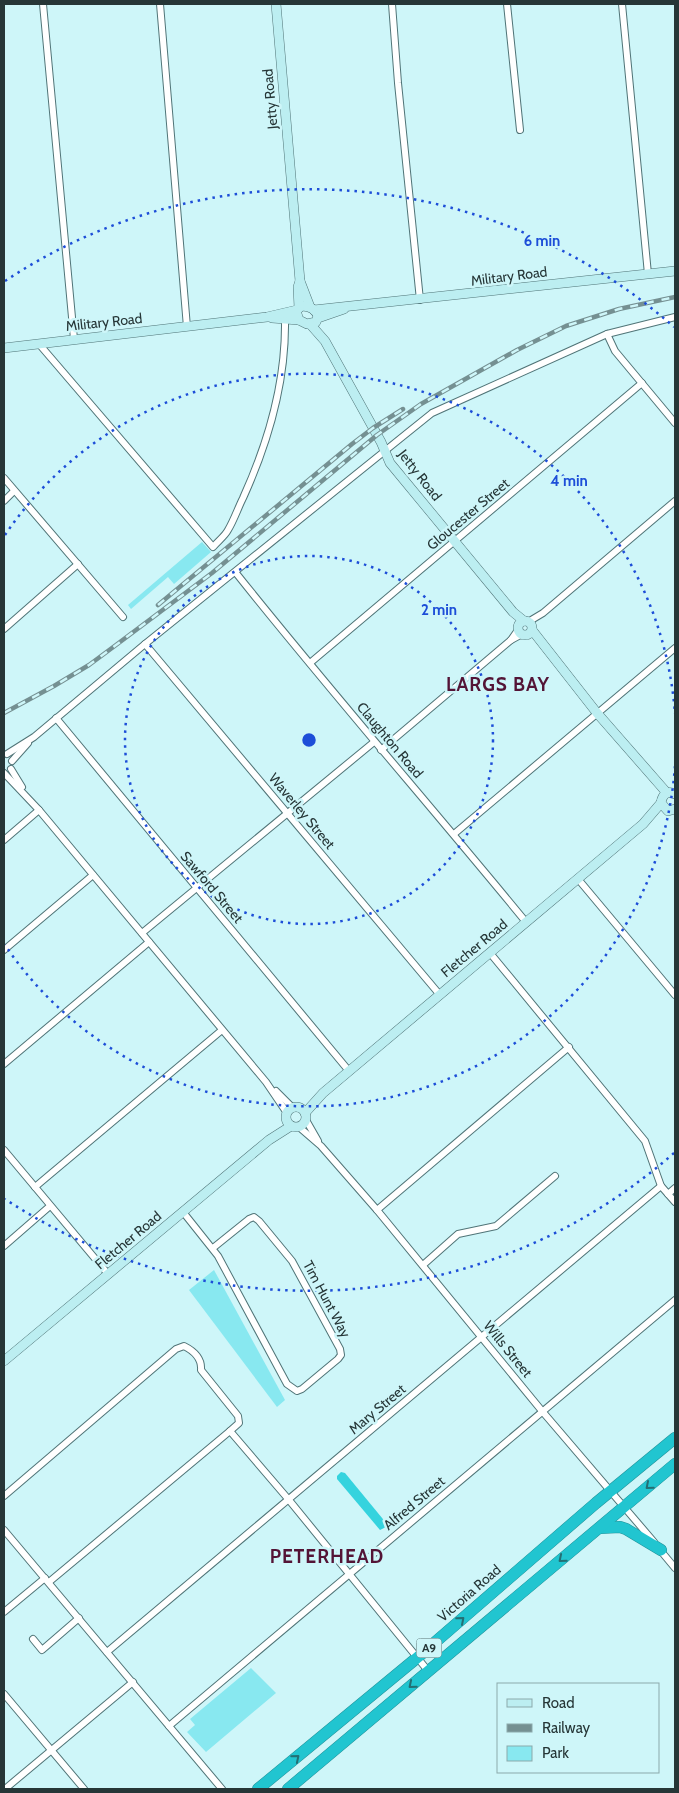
<svg xmlns="http://www.w3.org/2000/svg" width="679" height="1793" viewBox="0 0 679 1793" font-family="Cabin,sans-serif">
<style>
.green{fill:#88e8f0}
.water{fill:#35d3de}
.lines{fill:none;stroke-linecap:round;stroke-linejoin:round}
.street-casing{stroke:#507477;stroke-width:8}
.secondary-casing{stroke:#507477;stroke-width:10}
.highway-casing{stroke:#23939a;stroke-width:12}
.street{stroke:#fff;stroke-width:6}
.secondary{stroke:#bceef1;stroke-width:9}
.highway{stroke:#21c5d0;stroke-width:11}
.rail-casing{stroke:#759092;stroke-width:4.5}
.rail{stroke:#cef6f9;stroke-width:2.5;stroke-dasharray:8;stroke-linecap:butt}
.oneway{stroke:#246f74}
.ring{fill:none;stroke:#1d4ed8;stroke-width:2.5;stroke-dasharray:2.5 5}
.labels{text-anchor:middle;stroke-width:5;stroke-linejoin:round;paint-order:stroke}
.shield{fill:#cef6f9;stroke:#587071;stroke-width:1}
.shield-label{font-size:12px;font-weight:bold;fill:#263637}
.street-label{font-size:14px;fill:#263637;stroke:#cef6f9}
.district-label{font-size:19px;font-weight:bold;letter-spacing:1px;fill:#531436;stroke:#cef6f9}
.centre{fill:#1d4ed8;stroke:#cef6f9;stroke-width:2.5}
.ring-label{font-size:15px;text-anchor:middle;font-weight:bold;fill:#1d4ed8;stroke:#cef6f9;stroke-width:5;stroke-linejoin:round;paint-order:stroke}
</style>
<rect width="100%" height="100%" fill="#cef6f9"/>
<g class="green">
<path d="M 202,542 L 211,552 L 174,584 L 168,577 L 131,609 L 128,605 Z"/>
<path d="M 214,1270 L 285,1400 L 277,1407 L 189,1290 Z"/>
<path d="M 251,1668 L 276,1693 L 206,1752 L 187,1732 L 195,1725 L 190,1719 Z"/>
</g>
<path class="water" d="M 341,1472 L 345,1473 L 387,1524 L 386,1527 L 380,1530 L 337,1479 L 337,1476 Z"/>
<g class="lines">
<defs>
<g id="street">
<path d="M 43,4 L 74,339"/>
<path d="M 160,4 L 187,327"/>
<path d="M 392,4 L 398,83 L 420,300"/>
<path d="M 507,4 L 520,130"/>
<path d="M 622,4 L 648,274"/>
<path d="M 607,334 L 615,351 L 675,423"/>
<path d="M 39,344 L 213,547 C 218,541 225,536 228,530 C 234,520 238,508 243,498 C 268,443 286,381 285,320"/>
<path d="M 4,478 L 123,617"/>
<path d="M 4,501 L 14,491"/>
<path d="M 236,573 C 330,691 430,805 526,922"/>
<path d="M 528,622 L 543,613 L 675,501"/>
<path d="M 4,629 L 78,564"/>
<path d="M 511,640 L 522,634"/>
<path d="M 145,644 L 440,995"/>
<path d="M 310,663 L 642,383"/>
<path d="M 56,718 L 349,1071"/>
<path d="M 381,750 L 511,640 L 518,630"/>
<path d="M 7,754 L 34,737 L 145,644 L 432,413 L 607,334 L 675,317"/>
<path d="M 12,761 L 28,743"/>
<path d="M 11,769 L 22,787"/>
<path d="M 4,773 L 39,810 L 266,1082 L 287,1113"/>
<path d="M 454,834 L 675,648"/>
<path d="M 4,840 L 39,810"/>
<path d="M 578,879 L 675,995"/>
<path d="M 142,933 L 374,742"/>
<path d="M 4,950 L 93,875"/>
<path d="M 490,953 L 645,1141 L 661,1186 L 675,1202"/>
<path d="M 4,1064 L 149,942"/>
<path d="M 276,1091 L 293,1108"/>
<path d="M 306,1120 L 318,1141"/>
<path d="M 299,1127 L 321,1146 L 377,1210 L 542,1411 L 654,1542"/>
<path d="M 4,1150 L 108,1274"/>
<path d="M 35,1187 L 222,1030"/>
<path d="M 668,1194 L 675,1188"/>
<path d="M 377,1210 L 569,1047"/>
<path d="M 183,1212 L 218,1256 L 287,1384 L 297,1391 L 302,1389 L 338,1359 L 341,1355 L 340,1349 L 292,1261 L 259,1221 L 254,1217 L 249,1219 L 213,1248"/>
<path d="M 4,1246 L 50,1206"/>
<path d="M 423,1265 L 458,1234 L 496,1226 L 555,1176"/>
<path d="M 4,1496 L 176,1349 L 184,1346 C 194,1351 202,1358 201,1370 L 238,1416 L 239,1423 L 230,1431 L 289,1500 L 429,1672"/>
<path d="M 4,1530 L 222,1789"/>
<path d="M 660,1550 L 675,1568"/>
<path d="M 49,1582 L 230,1431"/>
<path d="M 4,1612 L 45,1578"/>
<path d="M 33,1639 L 42,1650 L 79,1618"/>
<path d="M 107,1652 L 661,1186"/>
<path d="M 4,1694 L 84,1789"/>
<path d="M 169,1726 L 675,1300"/>
<path d="M 5,1789 L 133,1682"/>
</g>
<g id="secondary">
<path d="M 276,4 L 300,281 L 310,307"/>
<path d="M 303,306 C 311,307 315,309 318,316 L 316,322 L 307,324 L 299,320 L 296,311 L 300,307 Z"/>
<path d="M 299,308 L 298,287 L 300,281"/>
<path d="M 314,310 L 675,271"/>
<path d="M 272,318 L 299,320"/>
<path d="M 318,318 L 344,309"/>
<path d="M 310,324 L 325,341 L 381,442 L 390,463 L 513,612 L 524,621"/>
<path d="M 4,348 L 267,317 L 297,310"/>
<circle cx="525" cy="628" r="7"/>
<path d="M 532,630 L 597,713 L 667,793"/>
<path d="M 675,794 C 667,790 662,795 661,803 L 668,811 L 675,809"/>
<circle cx="296" cy="1117" r="10"/>
<path d="M 305,1113 L 323,1093 L 643,824 L 661,803"/>
<path d="M 4,1361 L 269,1140 L 291,1126"/>
</g>
<g id="highway">
<path d="M 600,1528 L 620,1527 L 626,1529 L 661,1550"/>
<path d="M 258,1789 L 418,1657 L 596,1503 L 675,1438"/>
<path d="M 288,1789 L 675,1464"/>
</g>
</defs>
<use href="#street" class="street-casing"/>
<use href="#secondary" class="secondary-casing"/>
<use href="#highway" class="highway-casing"/>
<use href="#street" class="street"/>
<use href="#secondary" class="secondary"/>
<use href="#highway" class="highway"/>
<defs>
<g id="rail">
<path d="M 158,605 L 352,444 L 373,428 L 403,409"/>
<path d="M 4,713 L 54,686 L 89,665 L 116,645 L 212,573 L 377,435 L 421,404 L 517,350 L 566,326 L 619,309 L 675,297"/>
</g>
</defs>
<use href="#rail" class="rail-casing"/>
<use href="#rail" class="rail"/>
</g>
<defs><path id="oneway-chevron" d="M-2-3.5L2.5 0L-2 3.5" fill="none" stroke-width="1.6" stroke-linecap="round" stroke-linejoin="round" transform="scale(1.25)"/></defs>
<g class="oneway">
<use href="#oneway-chevron" transform="translate(649 1486) rotate(139)"/>
<use href="#oneway-chevron" transform="translate(562 1559) rotate(140)"/>
<use href="#oneway-chevron" transform="translate(461 1620) rotate(-41)"/>
<use href="#oneway-chevron" transform="translate(412 1685) rotate(140)"/>
<use href="#oneway-chevron" transform="translate(296 1758) rotate(-40)"/>
</g>
<g class="ring">
<circle cx="309" cy="740" r="184"/>
<path d="M675 766A367 367 0 0 1 5 945M5 535A367 367 0 0 1 675 714"/>
<path d="M674 1153A551 551 0 0 1 5 1199M5 281A551 551 0 0 1 674 327"/>
</g>
<g class="labels">
<rect class="shield" x="416.5" y="1638.5" width="25" height="19" rx="4"/>
<g class="shield-label">
<text x="429" y="1652">A9</text>
</g>
<g class="street-label">
<text transform="translate(270 99) rotate(-95)" y="5">Jetty Road</text>
<text transform="translate(509 276) rotate(-7)" y="5">Military Road</text>
<text transform="translate(104 322) rotate(-6)" y="5">Military Road</text>
<text transform="translate(420 475) rotate(52)" y="5">Jetty Road</text>
<text transform="translate(468 514) rotate(-40)" y="5">Gloucester Street</text>
<text transform="translate(390 740) rotate(50)" y="5">Claughton Road</text>
<text transform="translate(302 811) rotate(50)" y="5">Waverley Street</text>
<text transform="translate(212 887) rotate(50)" y="5">Sawford Street</text>
<text transform="translate(474 948) rotate(-40)" y="5">Fletcher Road</text>
<text transform="translate(128 1240) rotate(-40)" y="5">Fletcher Road</text>
<text transform="translate(327 1299) rotate(62)" y="5">Tim Hunt Way</text>
<text transform="translate(508 1349) rotate(51)" y="5">Wills Street</text>
<text transform="translate(377 1409) rotate(-40)" y="5">Mary Street</text>
<text transform="translate(414 1503) rotate(-40)" y="5">Alfred Street</text>
<text transform="translate(469 1593) rotate(-41)" y="5">Victoria Road</text>
</g>
<g class="district-label">
<text x="498" y="691">LARGS BAY</text>
<text x="327" y="1563">PETERHEAD</text>
</g>
</g>
<circle cx="309" cy="740" r="8" class="centre"/>
<g class="ring-label">
<text x="542" y="246">6 min</text>
<text x="569" y="486">4 min</text>
<text x="439" y="615">2 min</text>
</g>
<rect width="679" height="1793" fill="none" stroke="#263637" stroke-width="10"/>
<rect x="497" y="1683" width="162" height="90" fill="#cef6f9" stroke="#8ba9ab"/>
<rect x="507" y="1699" width="25" height="8" fill="#bceef1" stroke="#8ba9ab"/>
<text x="542" y="1708" font-size="15" fill="#263637">Road</text>
<rect x="507" y="1724" width="25" height="8" fill="#759092" stroke="#8ba9ab"/>
<text x="542" y="1733" font-size="15" fill="#263637">Railway</text>
<rect x="507" y="1746" width="25" height="15" fill="#88e8f0" stroke="#8ba9ab"/>
<text x="542" y="1758" font-size="15" fill="#263637">Park</text>
</svg>
